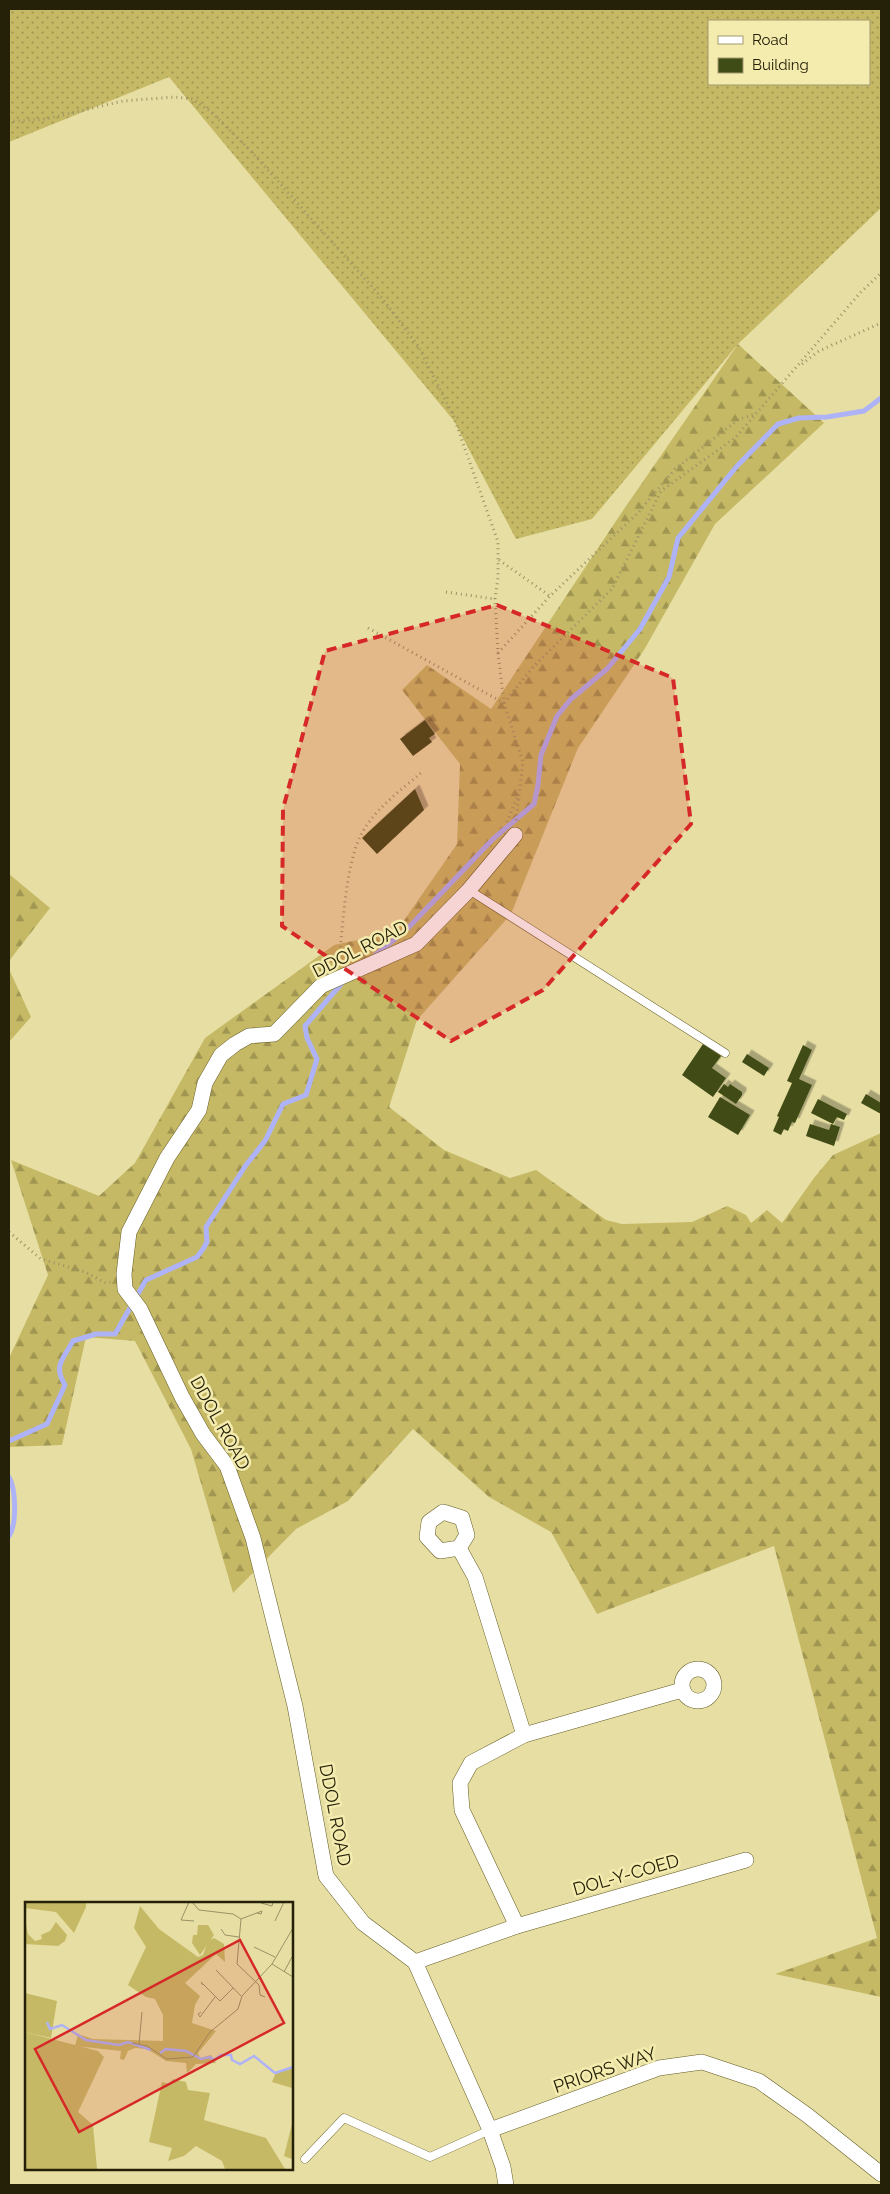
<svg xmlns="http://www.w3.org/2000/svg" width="890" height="2194" viewBox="0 0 890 2194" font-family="Raleway,sans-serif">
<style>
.grass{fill:url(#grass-dots);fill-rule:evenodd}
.forest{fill:url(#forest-firs)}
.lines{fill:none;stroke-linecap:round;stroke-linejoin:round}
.stream{stroke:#aeb3f7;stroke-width:5}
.building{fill:#404c16;filter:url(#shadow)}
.lane-casing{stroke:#655d24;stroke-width:9}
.street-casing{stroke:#655d24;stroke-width:16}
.path{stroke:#9a9366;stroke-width:3;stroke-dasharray:1 4;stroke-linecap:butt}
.lane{stroke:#fff;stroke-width:8}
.street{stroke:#fff;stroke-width:15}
.marked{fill:#d62828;fill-opacity:0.2;stroke:#d62828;stroke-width:4;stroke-dasharray:10 6;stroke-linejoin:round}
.labels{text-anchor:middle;stroke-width:5;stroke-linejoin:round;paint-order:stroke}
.street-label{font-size:18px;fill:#252109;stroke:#f4ebaf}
.inset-river{fill:none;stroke:#aeb3f7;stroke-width:2.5}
.inset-road{fill:none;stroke:#999265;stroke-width:1}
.view{fill:#d62828;fill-opacity:0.15;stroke:#d62828;stroke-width:2.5}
.inset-edge{fill:none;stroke:#252109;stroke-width:2.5}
</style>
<defs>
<pattern id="grass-dots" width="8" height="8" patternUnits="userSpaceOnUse" patternTransform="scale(1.25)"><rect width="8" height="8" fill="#c6b965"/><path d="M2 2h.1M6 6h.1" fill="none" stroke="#a19651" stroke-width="1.8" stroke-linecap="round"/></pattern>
<pattern id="forest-firs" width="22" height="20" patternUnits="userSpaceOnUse" patternTransform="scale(1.25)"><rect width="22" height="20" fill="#c6b965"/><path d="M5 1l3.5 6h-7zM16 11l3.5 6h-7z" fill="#a19651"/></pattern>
<filter id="shadow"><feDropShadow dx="4.5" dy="-4.5" stdDeviation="0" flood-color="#0004"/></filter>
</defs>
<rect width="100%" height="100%" fill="#e7dea3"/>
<path class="grass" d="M 9,9 L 881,9 L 881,208 L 738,344 L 592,519 L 516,539 L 454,421 L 169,77 L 9,142 ZM 709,21 L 869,21 L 869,84 L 709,84 Z"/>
<g class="forest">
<path d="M 738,344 L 824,423 L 715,524 L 644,650 L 578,748 L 511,914 L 417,1020 L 389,1107 L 444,1150 L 510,1178 L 536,1170 L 606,1220 L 622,1224 L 692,1222 L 727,1206 L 746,1215 L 751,1223 L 767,1210 L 782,1223 L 814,1178 L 833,1155 L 881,1133 L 881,1997 L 775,1974 L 877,1938 L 774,1546 L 597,1614 L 551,1532 L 489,1497 L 413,1429 L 348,1501 L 296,1529 L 233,1593 L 191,1449 L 135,1341 L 86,1337 L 62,1445 L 9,1447 L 9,1358 L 48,1275 L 11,1160 L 99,1196 L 135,1163 L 205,1038 L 334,945 L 396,932 L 457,844 L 460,764 L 402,690 L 427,665 L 491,709 L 624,509 Z"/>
<path d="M 9,874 L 50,908 L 9,961 Z"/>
<path d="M 9,969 L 31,1017 L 9,1042 Z"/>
</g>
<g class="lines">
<g class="stream">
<path d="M 373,957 L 407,929 L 493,839 L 534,804 L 538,785 L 541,755 L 557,716 L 571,699 L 607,669 L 640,629 L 669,577 L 678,538 L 737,466 L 778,424 L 799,418 L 827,417 L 864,411 L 881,398"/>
<path d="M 9,1441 L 47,1424 L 65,1385 C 53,1366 63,1359 73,1341 L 96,1334 L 115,1334 L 146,1280 L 197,1257 L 203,1249 L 207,1242 L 206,1227 L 246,1165 L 265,1141 L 283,1104 L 306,1095 L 317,1059 L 307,1038 L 305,1026 L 342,983"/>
<path d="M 9,1477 C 16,1489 17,1524 9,1536"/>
</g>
</g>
<g class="building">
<path d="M 425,720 L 435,734 L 429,738 L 432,742 L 413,756 L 400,739 Z"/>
<path d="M 415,789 L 424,810 L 377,854 L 362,838 Z"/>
<path d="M 703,1044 L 721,1056 L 712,1068 L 726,1078 L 713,1097 L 682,1075 Z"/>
<path d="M 803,1045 L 812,1050 L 799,1079 L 812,1085 L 795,1123 L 792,1122 L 788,1131 L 784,1129 L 781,1135 L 773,1131 L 779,1117 L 777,1116 L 792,1083 L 787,1081 Z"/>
<path d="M 747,1054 L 769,1068 L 764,1076 L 742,1062 Z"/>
<path d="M 724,1084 L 728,1087 L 730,1084 L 742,1092 L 742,1095 L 736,1104 L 718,1092 Z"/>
<path d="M 866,1094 L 881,1103 L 881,1114 L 861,1103 Z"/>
<path d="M 720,1097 L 750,1115 L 738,1135 L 708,1117 Z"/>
<path d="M 818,1099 L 847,1114 L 844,1120 L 837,1117 L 833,1124 L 811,1113 Z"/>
<path d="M 810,1124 L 829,1130 L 831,1124 L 840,1127 L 834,1146 L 806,1136 Z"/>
</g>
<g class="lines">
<defs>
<g id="lane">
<path d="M 469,890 L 725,1053"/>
<path d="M 305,2159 L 344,2118 L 430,2157 L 490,2130"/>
</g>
<g id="street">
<path d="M 443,1512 L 462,1518 L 467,1535 L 459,1548 L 440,1551 L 427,1537 L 429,1522 Z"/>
<path d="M 459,1548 L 475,1577 L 524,1735"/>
<circle cx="698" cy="1685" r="16"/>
<path d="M 517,1926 L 462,1810 L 460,1783 L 471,1763 L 524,1735 L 682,1690"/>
<path d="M 415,1962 L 517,1926 L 746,1860"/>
<path d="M 490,2130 L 659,2068 L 702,2062 L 759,2081 L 807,2115 L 881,2174"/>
<path d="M 506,2185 L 503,2167 L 490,2130 L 415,1962 L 363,1923 L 326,1876 L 295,1706 L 253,1538 L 227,1466 L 203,1434 L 182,1397 L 140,1309 L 125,1289 L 124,1274 L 129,1232 L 167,1158 L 199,1110 L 205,1083 L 221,1055 L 235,1044 L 249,1036 L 274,1034 L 321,986 L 416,944 L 468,891 L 515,835"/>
</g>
</defs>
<use href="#lane" class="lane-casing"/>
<use href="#street" class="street-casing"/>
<g class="path">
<path d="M 9,119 L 14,121 L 46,119 L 123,101 L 174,97 L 192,99 L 210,111 L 250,150 L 382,298 L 418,346 L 453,415 L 498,542 L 498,578 L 495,599 L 498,653 L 504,703 L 523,762 L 516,821"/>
<path d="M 802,364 L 819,351 L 881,323"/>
<path d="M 499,560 L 550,596"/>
<path d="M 446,592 L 495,599"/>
<path d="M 368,628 L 504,703"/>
<path d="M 498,653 L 550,596 L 637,514 L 675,469 L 739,419 L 756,414"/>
<path d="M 504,703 L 533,667 L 612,589 L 661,491 L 736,437 L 860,293 L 881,273"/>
<path d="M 507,822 L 517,798"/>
<path d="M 339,962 C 343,926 345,869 360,837 C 372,811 400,791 421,773"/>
<path d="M 9,1232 L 41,1259 L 85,1272 L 106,1283 L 111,1282"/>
</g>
<use href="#lane" class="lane"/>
<use href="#street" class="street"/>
</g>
<path class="marked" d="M 497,605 L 673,678 L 691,824 L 543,990 L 451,1041 L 282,926 L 283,809 L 325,651 Z"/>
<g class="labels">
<g class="street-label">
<text transform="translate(360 949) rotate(-27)" y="6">DDOL ROAD</text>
<text transform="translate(220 1423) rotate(61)" y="6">DDOL ROAD</text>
<text transform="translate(335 1815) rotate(79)" y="6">DDOL ROAD</text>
<text transform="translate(626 1875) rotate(-16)" y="6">DOL-Y-COED</text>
<text transform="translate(605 2070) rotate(-19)" y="6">PRIORS WAY</text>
</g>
</g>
<g transform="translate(25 1902)">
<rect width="268" height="268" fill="#e7dea3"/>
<path d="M 173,23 L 183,23 L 189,33 L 175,53 L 167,41 L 168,33 L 172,33 ZM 0,130 L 73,149 L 79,155 L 53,210 L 68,223 L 72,267 L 0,267 Z" fill="#c6b965"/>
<path d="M 0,0 L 61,0 L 61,5 L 49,31 L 31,10 L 0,6 ZM 115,4 L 134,27 L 173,55 L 178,53 L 183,39 L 189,36 L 199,42 L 200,60 L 191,52 L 160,81 L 175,94 L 170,103 L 167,121 L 191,129 L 173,151 L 175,156 L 186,153 L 191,161 L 171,162 L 162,171 L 161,161 L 141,159 L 122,147 L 110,146 L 103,149 L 99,158 L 95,157 L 96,149 L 50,144 L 53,132 L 68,137 L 138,139 L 138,113 L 130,97 L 121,95 L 103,83 L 121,45 L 109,26 ZM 0,17 L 3,32 L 10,39 L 17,37 L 16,33 L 25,29 L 31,20 L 42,33 L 40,39 L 33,44 L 0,42 ZM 0,91 L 32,99 L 26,136 L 0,130 ZM 267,165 L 267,186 L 247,180 L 251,170 ZM 148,177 L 161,180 L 163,188 L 185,191 L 179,218 L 241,236 L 260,267 L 200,267 L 197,259 L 171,244 L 159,254 L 143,259 L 147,246 L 124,240 L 137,180 L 144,182 ZM 267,222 L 267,257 L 259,254 Z" fill="#c6b965"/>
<path class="inset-river" d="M 22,120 L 25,127 L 37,123 L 61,138 L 94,143 L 103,140 L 126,148M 135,151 L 141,147 L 161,149 L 176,157 L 185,155 L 189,158 L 196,153 L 206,153 L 207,158 L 215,162 L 229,154 L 250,171 L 268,165"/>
<path class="inset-road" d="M 164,0 L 156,18 L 169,19M 167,0 L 174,8 L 208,12 L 216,17 L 212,62 L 234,83 L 235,93 L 240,95M 236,1 L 247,4 L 248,0M 216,17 L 237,9 L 236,12 L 232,11M 250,19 L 259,0M 196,27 L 200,33 L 214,35M 229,45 L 250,55M 247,62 L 268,75M 191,68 L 216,94M 259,70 L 267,55M 178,83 L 176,80 L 195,99 L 208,86M 176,110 L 173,112 L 175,115 L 190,95M 107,141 L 122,144 L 142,157 L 168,155 L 185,130 L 213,107 L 217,94 L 247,62 L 268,26M 114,142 L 117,110"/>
<path class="view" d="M 215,38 L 259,121 L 54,230 L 10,147 Z"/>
<rect width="268" height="268" class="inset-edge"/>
</g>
<rect width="890" height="2194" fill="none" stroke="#252109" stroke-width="20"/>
<rect x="708" y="20" width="162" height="65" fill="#f4ebaf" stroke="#a19a6d"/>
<rect x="718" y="36" width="25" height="8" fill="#ffffff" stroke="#a19a6d"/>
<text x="752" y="45" font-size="15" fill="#252109">Road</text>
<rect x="718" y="58" width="25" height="15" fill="#404c16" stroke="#a19a6d"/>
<text x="752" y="70" font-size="15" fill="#252109">Building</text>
</svg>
